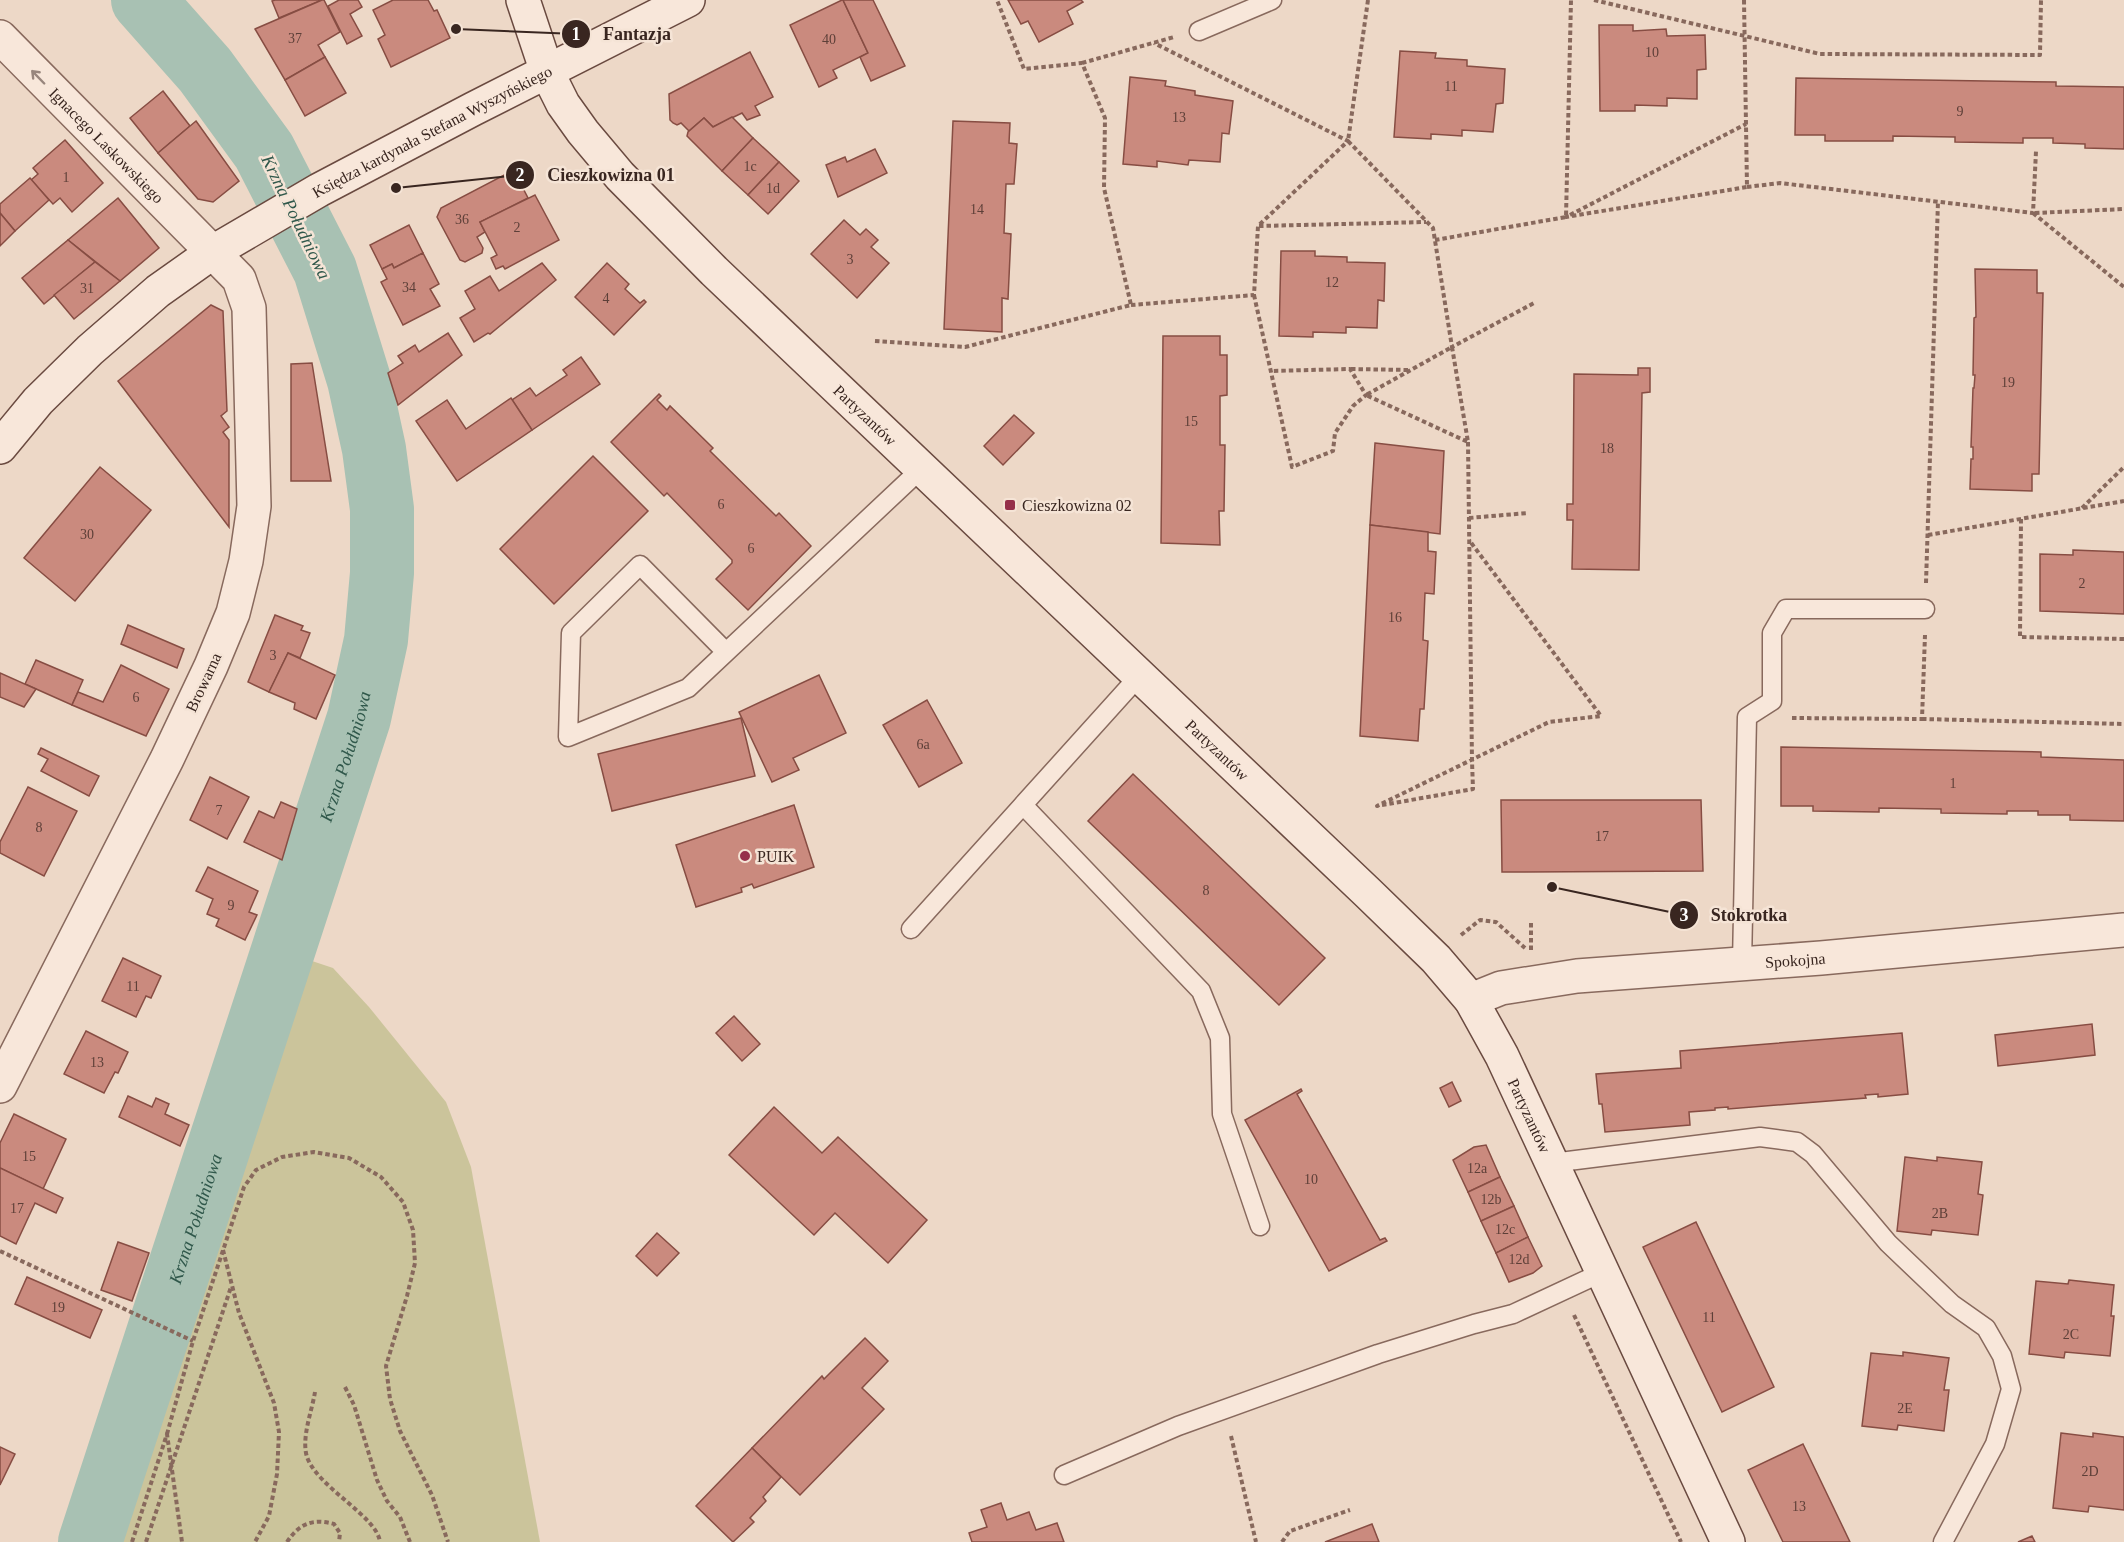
<svg xmlns="http://www.w3.org/2000/svg" width="2124" height="1542" viewBox="0 0 2124 1542" font-family="'Times New Roman',serif">
<style>
.green{fill:#cbc49b}
.lines{fill:none;stroke-linecap:round;stroke-linejoin:round}
.river{stroke:#a8c1b3;stroke-width:64}
.building{fill:#ca8a7e;stroke:#874d43;stroke-width:1.5}
.lane-casing{stroke:#88695d;stroke-width:21}
.street-casing{stroke:#88695d;stroke-width:36}
.secondary-casing{stroke:#6a4a40;stroke-width:36}
.path{stroke:#88695d;stroke-width:4;stroke-dasharray:4.5 3;stroke-linecap:butt}
.lane{stroke:#f8e7da;stroke-width:18}
.street{stroke:#f8e7da;stroke-width:33}
.secondary{stroke:#f8e7da;stroke-width:33}
.oneway{stroke:#98867d}
.poi-dot{fill:#962f4a;stroke:#f5e4d6;stroke-width:2}
.labels{text-anchor:middle;stroke-width:5;stroke-linejoin:round;paint-order:stroke}
.number-label{font-size:14px;fill:#5d3f38}
.street-label{font-size:16px;fill:#392620;stroke:#f5e4d6}
.poi-label{font-size:16px;fill:#392620;stroke:#f5e4d6;text-anchor:start}
.water-label{font-size:18px;font-style:italic;fill:#30584b;stroke:#f5e4d6}
.leader{fill:none;stroke:#392620;stroke-width:2}
.callout-dot{fill:#392620;stroke:#f5e4d6;stroke-width:2}
.mark-label{font-size:18px;text-anchor:middle;font-weight:bold;fill:#fff}
.callout-label{font-size:18px;text-anchor:middle;font-weight:bold;fill:#392620;stroke:#f5e4d6;stroke-width:5;stroke-linejoin:round;paint-order:stroke}
</style>
<rect width="100%" height="100%" fill="#edd8c7"/>
<path class="green" d="M 300,957 L 333,968 L 369,1007 L 446,1102 L 471,1167 L 540,1542 L 110,1542 L 194,1276 Z"/>
<g class="lines">
<path class="river" id="s1" d="M 90,1542 L 359,718 L 376,640 L 382,573 L 382,509 L 374,449 L 359,380 L 325,270 L 264,151 L 205,70 L 143,0"/>
</g>
<g class="building">
<path d="M 275,0 L 322,0 L 279,18 L 272,1 Z"/>
<path d="M 322,0 L 324,0 L 340,32 L 318,45 L 325,57 L 285,80 L 255,29 Z"/>
<path d="M 339,0 L 358,0 L 362,7 L 350,14 L 362,36 L 347,44 L 328,6 Z"/>
<path d="M 393,0 L 428,0 L 434,11 L 437,10 L 450,38 L 391,67 L 378,39 L 385,35 L 373,10 Z"/>
<path d="M 842,0 L 843,0 L 868,53 L 833,70 L 837,78 L 819,87 L 790,25 Z"/>
<path d="M 843,0 L 873,0 L 905,66 L 871,81 L 860,57 L 868,53 Z"/>
<path d="M 1008,0 L 1081,0 L 1083,2 L 1067,11 L 1073,24 L 1039,42 L 1028,21 L 1021,24 Z"/>
<path d="M 1599,25 L 1633,25 L 1633,31 L 1666,29 L 1667,36 L 1705,35 L 1706,69 L 1697,70 L 1697,99 L 1667,98 L 1667,106 L 1635,105 L 1635,111 L 1600,111 Z"/>
<path d="M 1400,51 L 1436,53 L 1435,58 L 1467,60 L 1467,66 L 1505,69 L 1503,103 L 1496,104 L 1493,132 L 1462,130 L 1462,136 L 1431,134 L 1431,139 L 1394,137 Z"/>
<path d="M 750,52 L 773,97 L 755,106 L 760,115 L 747,120 L 742,113 L 713,127 L 704,118 L 689,131 L 681,123 L 677,125 L 673,123 L 670,120 L 669,94 Z"/>
<path d="M 325,57 L 346,93 L 305,116 L 285,80 Z"/>
<path d="M 1130,77 L 1166,81 L 1165,86 L 1195,91 L 1195,95 L 1233,101 L 1229,134 L 1222,133 L 1220,162 L 1189,160 L 1188,165 L 1157,161 L 1157,167 L 1123,164 Z"/>
<path d="M 1796,78 L 2056,82 L 2056,86 L 2124,87 L 2124,149 L 2085,148 L 2085,144 L 2053,143 L 2053,138 L 2023,138 L 2023,143 L 1955,142 L 1955,137 L 1893,136 L 1893,141 L 1825,141 L 1825,135 L 1795,135 Z"/>
<path d="M 163,91 L 190,126 L 158,153 L 130,118 Z"/>
<path d="M 732,117 L 753,138 L 722,171 L 687,136 L 688,132 L 704,118 L 713,127 Z"/>
<path d="M 196,121 L 239,181 L 213,202 L 198,199 L 158,153 Z"/>
<path d="M 953,121 L 1010,123 L 1009,143 L 1017,144 L 1014,184 L 1006,184 L 1004,233 L 1011,234 L 1008,299 L 1002,298 L 1002,332 L 944,329 Z"/>
<path d="M 753,138 L 779,162 L 748,195 L 722,171 Z"/>
<path d="M 65,140 L 103,183 L 72,212 L 60,198 L 53,204 L 31,180 L 38,174 L 33,168 Z"/>
<path d="M 875,149 L 887,173 L 838,197 L 826,165 L 845,157 L 847,162 Z"/>
<path d="M 779,162 L 799,181 L 768,214 L 748,195 Z"/>
<path d="M 508,173 L 516,175 L 528,198 L 480,222 L 485,232 L 477,237 L 483,248 L 482,253 L 465,262 L 460,260 L 437,217 L 441,208 Z"/>
<path d="M 30,178 L 49,200 L 15,231 L 0,213 L 0,204 Z"/>
<path d="M 535,195 L 559,240 L 505,269 L 503,266 L 496,269 L 491,258 L 497,255 L 480,222 Z"/>
<path d="M 118,198 L 159,248 L 120,281 L 68,240 Z"/>
<path d="M 0,213 L 15,231 L 0,246 Z"/>
<path d="M 844,220 L 860,235 L 866,229 L 878,240 L 871,247 L 889,263 L 857,298 L 811,254 Z"/>
<path d="M 409,225 L 423,253 L 394,268 L 392,264 L 382,269 L 370,245 Z"/>
<path d="M 68,240 L 95,262 L 44,304 L 22,278 Z"/>
<path d="M 1281,251 L 1315,251 L 1315,256 L 1347,257 L 1347,262 L 1385,263 L 1384,301 L 1378,300 L 1377,328 L 1346,327 L 1346,333 L 1313,332 L 1313,337 L 1279,336 Z"/>
<path d="M 423,253 L 439,284 L 430,289 L 440,306 L 403,325 L 381,282 L 387,279 L 382,269 L 392,264 L 394,268 Z"/>
<path d="M 95,262 L 120,281 L 74,319 L 54,295 Z"/>
<path d="M 542,263 L 556,280 L 490,334 L 488,333 L 474,342 L 460,318 L 475,309 L 465,291 L 490,276 L 499,291 Z"/>
<path d="M 607,263 L 629,284 L 625,289 L 640,303 L 644,300 L 646,302 L 614,335 L 575,297 Z"/>
<path d="M 1975,269 L 2037,270 L 2037,293 L 2043,293 L 2039,474 L 2032,474 L 2032,491 L 1970,489 L 1971,459 L 1973,459 L 1973,447 L 1971,447 L 1973,388 L 1974,388 L 1975,375 L 1973,375 L 1974,318 L 1976,317 Z"/>
<path d="M 211,305 L 223,311 L 227,411 L 221,416 L 229,427 L 223,432 L 229,440 L 229,527 L 118,381 Z"/>
<path d="M 448,333 L 462,355 L 398,405 L 388,373 L 403,363 L 398,356 L 415,345 L 419,352 Z"/>
<path d="M 1163,336 L 1220,336 L 1220,355 L 1227,355 L 1227,395 L 1220,396 L 1220,445 L 1225,445 L 1224,511 L 1219,511 L 1220,545 L 1161,543 Z"/>
<path d="M 581,357 L 600,384 L 532,430 L 512,400 L 530,388 L 536,396 L 567,375 L 563,370 Z"/>
<path d="M 312,363 L 331,481 L 291,481 L 291,364 Z"/>
<path d="M 1638,368 L 1650,368 L 1650,392 L 1642,393 L 1639,570 L 1572,569 L 1573,520 L 1567,520 L 1567,504 L 1573,504 L 1574,374 L 1638,375 Z"/>
<path d="M 659,394 L 661,396 L 657,400 L 667,410 L 670,406 L 713,448 L 710,451 L 776,516 L 779,513 L 811,546 L 748,610 L 716,579 L 732,563 L 732,560 L 667,493 L 664,496 L 611,442 Z"/>
<path d="M 511,398 L 532,430 L 457,481 L 416,421 L 447,400 L 466,429 Z"/>
<path d="M 1014,415 L 1034,433 L 1003,465 L 984,446 Z"/>
<path d="M 1375,443 L 1444,451 L 1440,534 L 1370,525 Z"/>
<path d="M 593,456 L 648,511 L 554,604 L 500,549 Z"/>
<path d="M 100,467 L 151,510 L 75,601 L 24,558 Z"/>
<path d="M 1370,525 L 1428,532 L 1428,551 L 1436,552 L 1434,594 L 1425,593 L 1423,640 L 1428,641 L 1424,709 L 1420,709 L 1418,741 L 1360,736 Z"/>
<path d="M 2073,550 L 2124,552 L 2124,614 L 2040,611 L 2040,554 L 2073,555 Z"/>
<path d="M 275,615 L 303,626 L 301,630 L 310,633 L 300,658 L 288,653 L 269,692 L 248,682 Z"/>
<path d="M 128,625 L 184,649 L 177,668 L 121,644 Z"/>
<path d="M 288,653 L 335,675 L 316,719 L 294,709 L 295,703 L 269,692 Z"/>
<path d="M 36,660 L 83,680 L 72,705 L 25,684 Z"/>
<path d="M 121,665 L 169,689 L 146,736 L 72,705 L 78,692 L 103,702 Z"/>
<path d="M 0,673 L 36,689 L 24,707 L 0,697 Z"/>
<path d="M 819,675 L 846,733 L 793,758 L 799,770 L 772,782 L 739,712 Z"/>
<path d="M 927,700 L 962,763 L 919,787 L 883,725 Z"/>
<path d="M 741,718 L 755,776 L 612,811 L 598,754 Z"/>
<path d="M 1781,747 L 2041,752 L 2041,757 L 2124,760 L 2124,821 L 2070,820 L 2070,815 L 2038,815 L 2038,811 L 2007,811 L 2007,814 L 1941,813 L 1941,809 L 1879,808 L 1879,812 L 1813,811 L 1813,806 L 1781,806 Z"/>
<path d="M 41,748 L 99,776 L 89,796 L 41,771 L 48,759 L 38,754 Z"/>
<path d="M 1133,774 L 1325,958 L 1279,1005 L 1088,821 Z"/>
<path d="M 210,777 L 249,797 L 227,839 L 190,820 Z"/>
<path d="M 28,787 L 77,811 L 44,876 L 0,853 L 0,842 Z"/>
<path d="M 1501,800 L 1701,800 L 1703,871 L 1502,872 Z"/>
<path d="M 281,802 L 297,809 L 282,860 L 244,842 L 259,811 L 274,818 Z"/>
<path d="M 794,805 L 814,867 L 754,888 L 752,884 L 741,888 L 742,892 L 696,907 L 676,845 Z"/>
<path d="M 208,867 L 258,891 L 249,912 L 257,915 L 245,940 L 216,926 L 219,919 L 207,914 L 213,899 L 196,891 Z"/>
<path d="M 123,958 L 161,976 L 151,998 L 146,996 L 136,1017 L 102,1001 Z"/>
<path d="M 734,1016 L 760,1044 L 742,1061 L 716,1033 Z"/>
<path d="M 2092,1024 L 2095,1055 L 1998,1066 L 1995,1035 Z"/>
<path d="M 86,1031 L 128,1052 L 118,1073 L 115,1072 L 104,1093 L 64,1074 Z"/>
<path d="M 1902,1033 L 1908,1094 L 1878,1097 L 1878,1094 L 1865,1095 L 1866,1098 L 1728,1109 L 1728,1107 L 1715,1108 L 1715,1110 L 1689,1112 L 1690,1125 L 1605,1132 L 1602,1104 L 1599,1104 L 1596,1074 L 1681,1068 L 1680,1051 Z"/>
<path d="M 1452,1082 L 1461,1101 L 1449,1107 L 1440,1088 Z"/>
<path d="M 1301,1089 L 1302,1091 L 1297,1094 L 1380,1240 L 1385,1238 L 1387,1241 L 1329,1271 L 1245,1120 Z"/>
<path d="M 128,1096 L 152,1107 L 156,1098 L 169,1104 L 165,1114 L 189,1125 L 180,1146 L 119,1117 Z"/>
<path d="M 774,1107 L 822,1153 L 838,1137 L 927,1220 L 888,1263 L 835,1213 L 814,1235 L 729,1155 Z"/>
<path d="M 14,1114 L 66,1139 L 43,1189 L 0,1168 L 0,1143 Z"/>
<path d="M 1486,1145 L 1500,1177 L 1468,1192 L 1453,1160 L 1474,1147 Z"/>
<path d="M 1905,1157 L 1937,1161 L 1937,1157 L 1982,1162 L 1978,1194 L 1983,1195 L 1978,1235 L 1932,1230 L 1931,1235 L 1897,1231 Z"/>
<path d="M 0,1168 L 63,1198 L 56,1213 L 35,1203 L 16,1244 L 0,1236 Z"/>
<path d="M 1500,1177 L 1514,1206 L 1481,1221 L 1468,1192 Z"/>
<path d="M 1514,1206 L 1528,1237 L 1496,1253 L 1481,1221 Z"/>
<path d="M 1696,1222 L 1774,1387 L 1722,1412 L 1643,1247 Z"/>
<path d="M 657,1233 L 679,1253 L 657,1276 L 636,1256 Z"/>
<path d="M 1528,1237 L 1542,1266 L 1533,1273 L 1509,1282 L 1496,1253 Z"/>
<path d="M 118,1242 L 149,1253 L 132,1301 L 101,1290 Z"/>
<path d="M 27,1277 L 102,1310 L 90,1338 L 15,1304 Z"/>
<path d="M 2069,1280 L 2114,1285 L 2111,1316 L 2114,1316 L 2110,1356 L 2065,1352 L 2064,1358 L 2029,1354 L 2036,1281 L 2068,1284 Z"/>
<path d="M 865,1338 L 888,1361 L 862,1388 L 884,1409 L 800,1495 L 752,1448 L 822,1376 L 824,1379 Z"/>
<path d="M 1903,1352 L 1949,1358 L 1944,1390 L 1949,1390 L 1944,1431 L 1898,1425 L 1897,1430 L 1862,1426 L 1871,1353 L 1903,1356 Z"/>
<path d="M 2061,1433 L 2093,1437 L 2093,1433 L 2124,1437 L 2124,1510 L 2089,1506 L 2088,1512 L 2053,1508 Z"/>
<path d="M 1803,1444 L 1850,1542 L 1783,1542 L 1748,1470 Z"/>
<path d="M 0,1447 L 15,1454 L 0,1485 Z"/>
<path d="M 752,1448 L 781,1477 L 763,1497 L 766,1501 L 750,1518 L 754,1522 L 733,1542 L 696,1506 Z"/>
<path d="M 1001,1503 L 1007,1520 L 1029,1512 L 1036,1530 L 1057,1523 L 1064,1542 L 972,1542 L 969,1533 L 987,1527 L 981,1510 Z"/>
<path d="M 1372,1524 L 1379,1542 L 1325,1542 Z"/>
<path d="M 2032,1536 L 2035,1542 L 2018,1542 Z"/>
</g>
<g class="lines">
<defs>
<g id="lane">
<path d="M 1199,31 L 1272,0"/>
<path d="M 726,652 L 640,565 L 571,633 L 568,737 L 688,688 L 922,468"/>
<path d="M 1023,805 L 1201,991 L 1220,1038 L 1222,1114 L 1260,1226"/>
<path d="M 911,929 L 1140,675"/>
<path d="M 1742,964 L 1747,717 L 1772,701 L 1772,633 L 1786,609 L 1925,609"/>
<path d="M 1552,1163 L 1760,1137 L 1797,1142 L 1813,1154 L 1888,1243 L 1952,1304 L 1986,1328 L 2002,1356 L 2011,1389 L 1995,1444 L 1943,1542"/>
<path d="M 1064,1475 L 1178,1426 L 1378,1354 L 1474,1324 L 1513,1314 L 1603,1272"/>
</g>
<g id="street">
<path id="s2" d="M 0,37 L 239,279 L 249,308 L 254,506 L 246,561 L 233,613 L 211,666 L 167,759 L 0,1086"/>
<path id="s3" d="M 1471,1000 L 1501,988 L 1577,976 L 1821,958 L 2124,930"/>
</g>
<g id="secondary">
<path id="s4" d="M 523,0 L 547,72 L 563,104 L 583,132 L 620,176 L 714,271 L 1368,893 L 1436,959 L 1471,1000 L 1502,1056 L 1728,1542"/>
<path id="s5" d="M 0,447 L 38,401 L 90,350 L 158,291 L 213,252 L 319,190 L 473,109 L 688,0"/>
</g>
</defs>
<use href="#lane" class="lane-casing"/>
<use href="#street" class="street-casing"/>
<use href="#secondary" class="secondary-casing"/>
<g class="path">
<path d="M 1368,0 L 1348,141 L 1433,228 L 1452,347 L 1534,303"/>
<path d="M 1594,0 L 1820,54 L 2040,55 L 2041,0"/>
<path d="M 1744,0 C 1745,62 1746,125 1747,187 L 1566,217 L 1746,124"/>
<path d="M 1082,63 L 1174,37"/>
<path d="M 1747,187 L 1780,183 L 2033,213 L 2036,151"/>
<path d="M 2033,213 L 2124,287"/>
<path d="M 2035,213 L 2124,209"/>
<path d="M 1259,226 L 1426,222"/>
<path d="M 1435,240 L 1566,217 L 1571,0"/>
<path d="M 1254,295 L 1292,467 L 1333,451 L 1335,433 L 1353,406 L 1366,395 L 1350,369 L 1271,371"/>
<path d="M 1131,305 L 1254,295 L 1258,226 L 1348,141 L 1154,43"/>
<path d="M 875,341 L 965,347 L 1131,305 L 1104,188 L 1105,118 L 1082,63 L 1024,69 L 997,0"/>
<path d="M 1452,347 L 1468,442 L 1366,395 Z"/>
<path d="M 1351,369 L 1410,370"/>
<path d="M 1468,442 L 1472,761 L 1473,789 L 1377,806 L 1549,722 L 1601,716 L 1469,540"/>
<path d="M 2082,508 L 2124,467"/>
<path d="M 1469,518 L 1528,513"/>
<path d="M 2021,519 L 2020,637 L 2124,639"/>
<path d="M 1928,535 L 2124,501"/>
<path d="M 1926,583 L 1938,201"/>
<path d="M 1792,718 L 1922,719 L 1925,635"/>
<path d="M 1922,719 L 2124,724"/>
<path d="M 1461,935 L 1480,920 L 1496,922 L 1525,948"/>
<path d="M 1531,950 L 1531,920"/>
<path d="M 223,1250 L 239,1313 L 274,1403 L 279,1432 L 277,1474 L 269,1516 L 255,1542"/>
<path d="M 0,1251 L 193,1341"/>
<path d="M 1574,1315 L 1681,1542"/>
<path d="M 345,1387 L 354,1405 L 377,1480 L 387,1501 L 400,1517 L 410,1542"/>
<path d="M 315,1392 C 312,1411 301,1438 307,1457 C 318,1488 377,1516 380,1542"/>
<path d="M 167,1434 L 193,1341 L 244,1187 L 256,1170 L 282,1157 L 314,1152 L 349,1158 L 381,1177 L 403,1202 L 413,1230 L 415,1263 L 407,1296 L 386,1366 L 390,1399 L 400,1431 L 432,1495 L 448,1542"/>
<path d="M 1231,1436 L 1256,1542"/>
<path d="M 132,1542 L 167,1434 L 182,1542"/>
<path d="M 146,1542 L 231,1287"/>
<path d="M 287,1542 C 299,1524 312,1518 334,1524 L 340,1533 L 339,1542"/>
<path d="M 1282,1542 L 1290,1531 L 1350,1510"/>
</g>
<use href="#lane" class="lane"/>
<use href="#street" class="street"/>
<use href="#secondary" class="secondary"/>
</g>
<defs><path id="oneway-shaft" d="M-6 0H5M1.5-3L5.5 0L1.5 3" fill="none" stroke-width="1.6" stroke-linecap="round" stroke-linejoin="round" transform="scale(1.5)"/></defs>
<use class="oneway" href="#oneway-shaft" transform="translate(38 77) rotate(-134)"/>
<g class="poi-dot">
<rect x="1004" y="499" width="12" height="12" rx="3"/>
<circle cx="745" cy="856" r="6"/>
</g>
<g class="labels">
<g class="number-label">
<text x="295" y="43">37</text>
<text x="829" y="44">40</text>
<text x="1652" y="57">10</text>
<text x="1451" y="91">11</text>
<text x="1960" y="116">9</text>
<text x="1179" y="122">13</text>
<text x="750" y="171">1c</text>
<text x="66" y="182">1</text>
<text x="773" y="193">1d</text>
<text x="977" y="214">14</text>
<text x="462" y="224">36</text>
<text x="517" y="232">2</text>
<text x="850" y="264">3</text>
<text x="1332" y="287">12</text>
<text x="409" y="292">34</text>
<text x="87" y="293">31</text>
<text x="606" y="303">4</text>
<text x="2008" y="387">19</text>
<text x="1191" y="426">15</text>
<text x="1607" y="453">18</text>
<text x="721" y="509">6</text>
<text x="87" y="539">30</text>
<text x="751" y="553">6</text>
<text x="2082" y="588">2</text>
<text x="1395" y="622">16</text>
<text x="273" y="660">3</text>
<text x="136" y="702">6</text>
<text x="923" y="749">6a</text>
<text x="1953" y="788">1</text>
<text x="219" y="815">7</text>
<text x="39" y="832">8</text>
<text x="1602" y="841">17</text>
<text x="1206" y="895">8</text>
<text x="231" y="910">9</text>
<text x="133" y="991">11</text>
<text x="97" y="1067">13</text>
<text x="29" y="1161">15</text>
<text x="1477" y="1173">12a</text>
<text x="1311" y="1184">10</text>
<text x="1491" y="1204">12b</text>
<text x="17" y="1213">17</text>
<text x="1940" y="1218">2B</text>
<text x="1505" y="1234">12c</text>
<text x="1519" y="1264">12d</text>
<text x="58" y="1312">19</text>
<text x="1709" y="1322">11</text>
<text x="2071" y="1339">2C</text>
<text x="1905" y="1413">2E</text>
<text x="2090" y="1476">2D</text>
<text x="1799" y="1511">13</text>
</g>
<g class="street-label">
<text dy="6" stroke="none"><textPath href="#s5" startOffset="540">Księdza kardynała Stefana Wyszyńskiego</textPath></text>
<text dy="6" stroke="none"><textPath href="#s2" startOffset="152">Ignacego Laskowskiego</textPath></text>
<text dy="6" stroke="none"><textPath href="#s4" startOffset="546">Partyzantów</textPath></text>
<text transform="translate(203 682) rotate(-65)" y="6">Browarna</text>
<text dy="6" stroke="none"><textPath href="#s4" startOffset="1032">Partyzantów</textPath></text>
<text dy="6" stroke="none"><textPath href="#s3" startOffset="328">Spokojna</textPath></text>
<text dy="6" stroke="none"><textPath href="#s4" startOffset="1518">Partyzantów</textPath></text>
</g>
<g class="poi-label">
<text x="1022" y="511">Cieszkowizna 02</text>
<text x="757" y="862">PUIK</text>
</g>
<g class="water-label">
<text transform="translate(296 217) rotate(64)" y="6">Krzna Południowa</text>
<text dy="6" stroke="none"><textPath href="#s1" startOffset="826">Krzna Południowa</textPath></text>
<text dy="6" stroke="none"><textPath href="#s1" startOffset="340">Krzna Południowa</textPath></text>
</g>
</g>
<path class="leader" d="M456 29L576 34M396 188L520 175M1552 887L1684 915"/>
<g class="callout-dot">
<circle cx="456" cy="29" r="6"/>
<circle cx="396" cy="188" r="6"/>
<circle cx="1552" cy="887" r="6"/>
<circle cx="576" cy="34" r="15"/>
<circle cx="520" cy="175" r="15"/>
<circle cx="1684" cy="915" r="15"/>
</g>
<g class="mark-label">
<text x="576" y="40">1</text>
<text x="520" y="181">2</text>
<text x="1684" y="921">3</text>
</g>
<g class="callout-label">
<text x="637" y="40">Fantazja</text>
<text x="611" y="181">Cieszkowizna 01</text>
<text x="1749" y="921">Stokrotka</text>
</g>
</svg>
